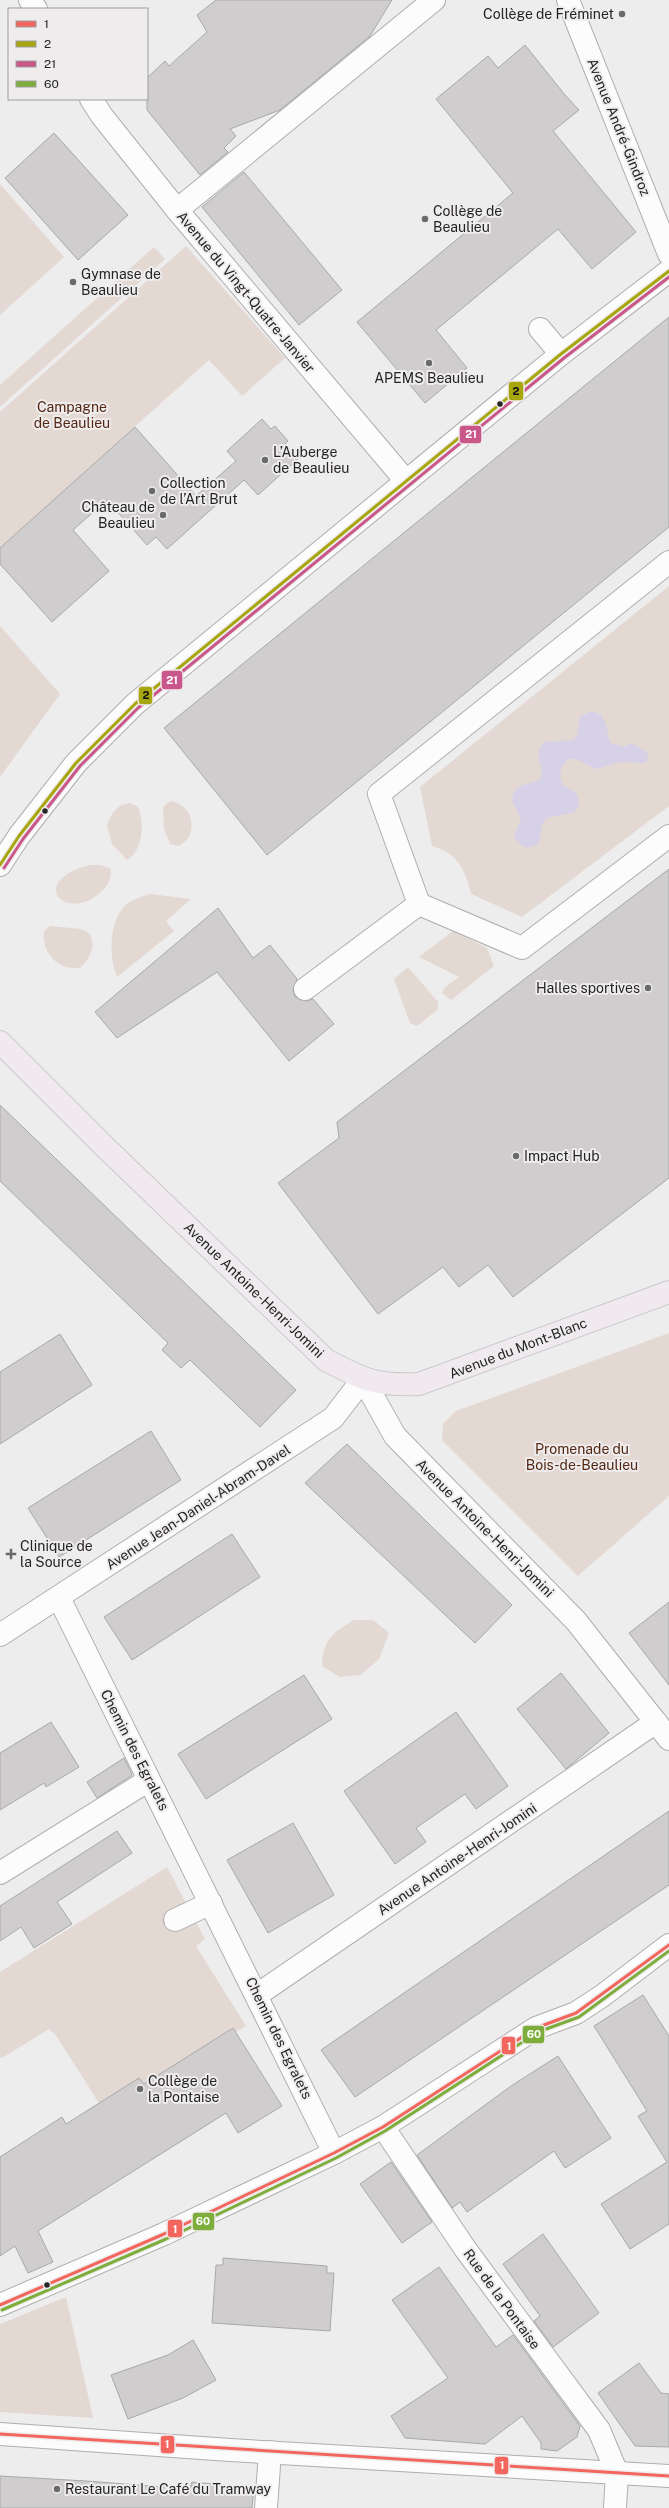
<svg xmlns="http://www.w3.org/2000/svg" width="669" height="2508" viewBox="0 0 669 2508" font-family="'Public Sans',sans-serif">
<style>
.green{fill:#e4d8d3}
.water{fill:#d6d1e7}
.building{fill:#cfcdcd;stroke:#a9a8a8}
.lines{fill:none;stroke-linecap:round;stroke-linejoin:round}
.minor-casing{stroke:#afaeae;stroke-width:24}
.major-casing{stroke:#c9c9c9;stroke-width:24}
.minor{stroke:#fcfcfc;stroke-width:22}
.major{stroke:#f0eaf0;stroke-width:22}
.bus-1-casing{stroke:#efeced;stroke-width:6}
.bus-2-casing{stroke:#efeced;stroke-width:6}
.bus-3-casing{stroke:#efeced;stroke-width:6}
.bus-4-casing{stroke:#efeced;stroke-width:6}
.bus-1{stroke:#f2665e;stroke-width:3}
.bus-2{stroke:#a8a60e;stroke-width:3}
.bus-3{stroke:#c95789;stroke-width:3}
.bus-4{stroke:#7dae3b;stroke-width:3}
.poi-dot{fill:#6b6a6a;stroke:#efeced;stroke-width:1.5}
.bus-dot{fill:#252424;stroke:#efeced;stroke-width:1.5}
.labels{text-anchor:middle;stroke-width:4;stroke-linejoin:round;paint-order:stroke}
.poi-label{font-size:14px;fill:#252424;stroke:#efeced;text-anchor:start}
.street-label{font-size:14px;fill:#252424;stroke:#efeced}
.park-label{font-size:14px;fill:#532712;stroke:#efeced}
.line-badge{stroke:#efeced;stroke-width:1.5}
.badge-label{font-size:11px;text-anchor:middle;font-weight:bold;fill:#fff}
.pale-badge-label{font-size:11px;text-anchor:middle;font-weight:bold;fill:#111}
</style>
<rect width="100%" height="100%" fill="#eeeded"/>
<g class="green">
<path d="M 0,184 L 64,257 L 0,315 Z"/>
<path d="M 186,246 L 285,358 L 242,396 L 209,360 L 0,548 L 0,412 Z"/>
<path d="M 154,247 L 165,259 L 0,407 L 0,385 Z"/>
<path d="M 669,586 L 669,806 L 522,917 L 471,894 C 466,870 457,853 432,846 L 420,787 Z"/>
<path d="M 0,626 L 60,694 L 0,777 Z"/>
<path d="M 170,801 C 194,804 200,836 178,846 L 170,844 L 164,829 L 163,807 Z"/>
<path d="M 130,803 L 138,807 C 145,823 143,850 127,860 L 112,844 L 107,826 C 111,813 116,805 130,803 Z"/>
<path d="M 90,865 L 101,865 L 111,869 C 111,879 109,884 102,891 C 67,925 25,881 90,865 Z"/>
<path d="M 150,894 L 191,899 L 166,921 L 174,931 L 117,977 C 109,958 109,924 123,908 C 129,900 141,897 150,894 Z"/>
<path d="M 50,926 L 81,929 L 89,933 C 97,946 90,958 80,968 C 58,971 41,952 44,931 Z"/>
<path d="M 453,931 L 487,948 L 494,966 L 451,1000 L 442,993 L 444,988 L 459,977 L 419,957 Z"/>
<path d="M 408,967 L 438,1002 L 438,1009 L 417,1026 L 410,1023 L 394,979 Z"/>
<path d="M 669,1333 L 669,1496 L 578,1576 L 442,1440 L 443,1424 L 456,1411 Z"/>
<path d="M 354,1620 L 373,1620 L 389,1633 L 379,1659 L 360,1675 L 340,1677 L 322,1666 C 322,1641 333,1632 354,1620 Z"/>
<path d="M 167,1867 L 205,1939 L 196,1946 L 246,2026 L 236,2032 L 233,2028 L 144,2084 L 139,2078 L 99,2103 L 55,2034 L 49,2029 L 2,2058 L 0,2057 L 0,1972 Z"/>
<path d="M 66,2297 L 93,2418 L 0,2412 L 0,2324 Z"/>
</g>
<path class="water" d="M 592,711 C 608,715 606,729 610,743 L 623,747 L 632,743 L 649,754 L 646,762 C 638,765 635,762 627,762 C 616,761 607,767 596,769 L 576,759 L 569,759 C 560,767 558,774 563,785 L 577,794 L 579,804 L 575,812 L 547,818 L 542,825 L 539,843 C 528,851 519,847 514,835 L 521,819 L 512,801 L 514,791 L 522,785 L 538,781 C 549,766 530,761 544,742 L 572,740 L 577,735 L 580,716 Z"/>
<g class="building">
<path d="M 216,0 L 392,0 L 370,36 L 280,110 L 230,129 L 236,136 L 224,148 L 228,152 L 200,175 L 147,110 L 147,78 L 165,61 L 169,66 L 207,32 L 197,15 Z"/>
<path d="M 525,45 L 565,95 L 579,110 L 553,131 L 636,232 L 592,269 L 558,229 L 436,330 L 467,368 L 425,403 L 357,322 L 513,193 L 436,99 L 488,56 L 498,68 Z"/>
<path d="M 54,133 L 128,215 L 78,260 L 5,178 Z"/>
<path d="M 244,172 L 342,290 L 299,325 L 202,207 Z"/>
<path d="M 669,317 L 669,527 L 267,855 L 164,728 Z"/>
<path d="M 262,419 L 271,429 L 275,426 L 288,441 L 285,444 L 298,459 L 258,495 L 244,480 L 167,549 L 156,537 L 147,545 L 107,500 L 73,530 L 109,571 L 52,622 L 0,564 L 0,548 L 135,427 L 196,496 L 236,461 L 227,451 Z"/>
<path d="M 669,869 L 669,1178 L 513,1297 L 488,1265 L 459,1287 L 443,1267 L 378,1314 L 278,1183 L 339,1138 L 337,1122 Z"/>
<path d="M 218,908 L 253,958 L 270,945 L 297,979 L 293,990 L 295,997 L 306,1001 L 313,999 L 334,1024 L 289,1061 L 217,972 L 117,1038 L 95,1012 Z"/>
<path d="M 0,1105 L 296,1390 L 260,1427 L 190,1360 L 181,1368 L 162,1350 L 168,1343 L 0,1181 Z"/>
<path d="M 60,1334 L 92,1385 L 0,1444 L 0,1372 Z"/>
<path d="M 151,1431 L 181,1480 L 59,1557 L 28,1508 Z"/>
<path d="M 347,1444 L 512,1605 L 475,1643 L 305,1483 Z"/>
<path d="M 232,1534 L 260,1577 L 132,1660 L 104,1617 Z"/>
<path d="M 669,1602 L 669,1685 L 629,1633 Z"/>
<path d="M 561,1673 L 609,1733 L 566,1769 L 517,1709 Z"/>
<path d="M 304,1675 L 332,1719 L 206,1799 L 178,1754 Z"/>
<path d="M 456,1712 L 508,1786 L 476,1809 L 465,1794 L 416,1828 L 426,1842 L 395,1864 L 344,1791 Z"/>
<path d="M 51,1722 L 79,1767 L 46,1787 L 44,1783 L 0,1810 L 0,1753 Z"/>
<path d="M 124,1758 L 132,1774 L 131,1776 L 97,1798 L 87,1782 Z"/>
<path d="M 669,1811 L 669,1885 L 355,2097 L 321,2050 Z"/>
<path d="M 293,1823 L 334,1895 L 268,1933 L 227,1860 Z"/>
<path d="M 117,1831 L 132,1853 L 57,1902 L 72,1924 L 34,1948 L 21,1927 L 0,1941 L 0,1906 Z"/>
<path d="M 643,1995 L 669,2036 L 669,2224 L 630,2249 L 601,2204 L 667,2162 L 638,2116 L 647,2111 L 594,2026 Z"/>
<path d="M 233,2028 L 282,2106 L 238,2133 L 226,2113 L 38,2231 L 53,2262 L 28,2273 L 15,2246 L 0,2256 L 0,2157 L 62,2117 L 66,2124 L 139,2078 L 144,2084 Z"/>
<path d="M 558,2056 L 611,2138 L 565,2168 L 554,2151 L 467,2212 L 460,2202 L 452,2208 L 417,2155 L 511,2086 Z"/>
<path d="M 391,2162 L 432,2222 L 402,2243 L 360,2184 Z"/>
<path d="M 543,2234 L 599,2313 L 553,2347 L 534,2321 L 540,2316 L 503,2264 Z"/>
<path d="M 223,2258 L 327,2266 L 327,2273 L 334,2273 L 330,2331 L 212,2323 L 216,2265 L 223,2265 Z"/>
<path d="M 439,2267 L 496,2347 L 513,2335 L 580,2426 L 577,2437 L 557,2451 L 541,2449 L 541,2443 L 522,2416 L 485,2444 L 405,2438 L 391,2416 L 448,2378 L 392,2300 Z"/>
<path d="M 193,2340 L 216,2380 L 183,2398 L 128,2419 L 111,2375 L 168,2355 Z"/>
<path d="M 639,2363 L 661,2393 L 669,2394 L 669,2447 L 635,2446 L 598,2393 Z"/>
<path d="M 0,2476 L 86,2481 L 190,2489 L 192,2482 L 254,2488 L 252,2508 L 0,2508 Z"/>
</g>
<g class="lines">
<defs>
<g id="minor">
<path d="M 30,0 L 36,9"/>
<path d="M 568,0 L 669,254"/>
<path d="M 91,99 L 102,116 L 177,210 L 406,481"/>
<path d="M 177,210 L 434,0"/>
<path d="M 540,329 L 561,354"/>
<path d="M 0,865 L 19,836 L 76,763 L 135,704 L 561,354 L 669,271"/>
<path d="M 419,904 L 522,948 L 669,836"/>
<path d="M 305,989 L 419,904 L 379,794 L 669,562"/>
<path d="M 59,1598 L 334,2153"/>
<path d="M 0,1635 L 333,1418 L 363,1379 L 395,1436 L 576,1621 L 669,1739"/>
<path d="M 0,1873 L 149,1780"/>
<path d="M 175,1920 L 211,1903"/>
<path d="M 257,1995 L 656,1722"/>
<path d="M 383,2127 L 466,2250 L 599,2430 L 617,2473 L 615,2508"/>
<path d="M 0,2305 L 164,2234 L 334,2153 L 383,2127 L 536,2028 L 576,2013 L 602,1996 L 669,1945"/>
<path d="M 0,2434 L 230,2450 L 669,2476"/>
<path d="M 266,2508 L 270,2452"/>
</g>
<path id="major" d="M 0,1042 L 105,1147 L 326,1360 C 364,1380 376,1386 419,1384 L 669,1292"/>
</defs>
<use href="#minor" class="minor-casing"/>
<use href="#major" class="major-casing"/>
<use href="#minor" class="minor"/>
<use href="#major" class="major"/>
<defs>
<g id="bus-1">
<path d="M 0,2305 L 164,2234 L 334,2153 L 383,2127 L 536,2028 L 576,2013 L 669,1945"/>
<path d="M 0,2434 L 669,2476"/>
</g>
<path id="bus-2" d="M 0,865 L 19,836 L 76,763 L 135,704 L 561,354 L 669,271"/>
<path id="bus-3" d="M 4,868 L 23,839 L 80,766 L 138,708 L 564,358 L 669,277"/>
<path id="bus-4" d="M 2,2310 L 166,2239 L 336,2158 L 385,2131 L 538,2032 L 579,2017 L 669,1951"/>
</defs>
<use href="#bus-1" class="bus-1-casing"/>
<use href="#bus-2" class="bus-2-casing"/>
<use href="#bus-3" class="bus-3-casing"/>
<use href="#bus-4" class="bus-4-casing"/>
<use href="#bus-1" class="bus-1"/>
<use href="#bus-2" class="bus-2"/>
<use href="#bus-3" class="bus-3"/>
<use href="#bus-4" class="bus-4"/>
</g>
<g class="poi-dot">
<circle cx="622" cy="14" r="4"/>
<circle cx="425" cy="219" r="4"/>
<circle cx="73" cy="282" r="4"/>
<circle cx="429" cy="363" r="4"/>
<circle cx="265" cy="460" r="4"/>
<circle cx="152" cy="491" r="4"/>
<circle cx="163" cy="515" r="4"/>
<circle cx="648" cy="988" r="4"/>
<circle cx="516" cy="1156" r="4"/>
<path d="M9 1548h4v4h4v4h-4v4h-4v-4h-4v-4h4z"/>
<circle cx="140" cy="2089" r="4"/>
<circle cx="57" cy="2489" r="4"/>
</g>
<g class="bus-dot">
<circle cx="500" cy="404" r="3.5"/>
<circle cx="45" cy="811" r="3.5"/>
<circle cx="47" cy="2285" r="3.5"/>
</g>
<g class="labels">
<g class="poi-label">
<text x="614" y="19" text-anchor="end">Collège de Fréminet</text>
<text x="433" y="216">Collège de<tspan x="433" dy="16">Beaulieu</tspan></text>
<text x="81" y="279">Gymnase de<tspan x="81" dy="16">Beaulieu</tspan></text>
<text x="429" y="383" text-anchor="middle">APEMS Beaulieu</text>
<text x="273" y="457">L’Auberge<tspan x="273" dy="16">de Beaulieu</tspan></text>
<text x="160" y="488">Collection<tspan x="160" dy="16">de l’Art Brut</tspan></text>
<text x="155" y="512" text-anchor="end">Château de<tspan x="155" dy="16">Beaulieu</tspan></text>
<text x="640" y="993" text-anchor="end">Halles sportives</text>
<text x="524" y="1161">Impact Hub</text>
<text x="20" y="1551">Clinique de<tspan x="20" dy="16">la Source</tspan></text>
<text x="148" y="2086">Collège de<tspan x="148" dy="16">la Pontaise</tspan></text>
<text x="65" y="2494">Restaurant Le Café du Tramway</text>
</g>
<g class="street-label">
<text transform="translate(619 127) rotate(68)" y="5">Avenue André-Gindroz</text>
<text transform="translate(246 292) rotate(50)" y="5">Avenue du Vingt-Quatre-Janvier</text>
<text transform="translate(254 1290) rotate(44)" y="5">Avenue Antoine-Henri-Jomini</text>
<text transform="translate(518 1348) rotate(-21)" y="5">Avenue du Mont-Blanc</text>
<text transform="translate(198 1507) rotate(-33)" y="5">Avenue Jean-Daniel-Abram-Davel</text>
<text transform="translate(485 1528) rotate(45)" y="5">Avenue Antoine-Henri-Jomini</text>
<text transform="translate(135 1750) rotate(63)" y="5">Chemin des Egralets</text>
<text transform="translate(457 1859) rotate(-34)" y="5">Avenue Antoine-Henri-Jomini</text>
<text transform="translate(279 2038) rotate(64)" y="5">Chemin des Egralets</text>
<text transform="translate(502 2299) rotate(54)" y="5">Rue de la Pontaise</text>
</g>
<g class="park-label">
<text x="72" y="412">Campagne<tspan x="72" dy="16">de Beaulieu</tspan></text>
<text x="582" y="1454">Promenade du<tspan x="582" dy="16">Bois-de-Beaulieu</tspan></text>
</g>
</g>
<g class="line-badge">
<rect x="508" y="381" width="16" height="20" rx="4" fill="#a8a60e"/>
<rect x="459" y="425" width="23" height="19" rx="4" fill="#c95789"/>
<rect x="161" y="670" width="22" height="20" rx="4" fill="#c95789"/>
<rect x="138" y="686" width="15" height="19" rx="4" fill="#a8a60e"/>
<rect x="522" y="2025" width="23" height="19" rx="4" fill="#7dae3b"/>
<rect x="501" y="2036" width="15" height="19" rx="4" fill="#f2665e"/>
<rect x="192" y="2212" width="23" height="19" rx="4" fill="#7dae3b"/>
<rect x="167" y="2219" width="16" height="19" rx="4" fill="#f2665e"/>
<rect x="160" y="2435" width="15" height="19" rx="4" fill="#f2665e"/>
<rect x="494" y="2456" width="15" height="19" rx="4" fill="#f2665e"/>
</g>
<g class="badge-label">
<text x="471" y="438">21</text>
<text x="172" y="684">21</text>
<text x="534" y="2038">60</text>
<text x="509" y="2050">1</text>
<text x="203" y="2225">60</text>
<text x="175" y="2233">1</text>
<text x="167" y="2448">1</text>
<text x="502" y="2469">1</text>
</g>
<g class="pale-badge-label">
<text x="516" y="395">2</text>
<text x="146" y="699">2</text>
</g>
<rect x="8" y="8" width="140" height="92" fill="#efeced" stroke="#9e9c9d"/>
<rect x="16" y="21" width="20" height="6" fill="#f2665e" stroke="#9e9c9d"/>
<text x="44" y="28" font-size="12" fill="#252424">1</text>
<rect x="16" y="41" width="20" height="6" fill="#a8a60e" stroke="#9e9c9d"/>
<text x="44" y="48" font-size="12" fill="#252424">2</text>
<rect x="16" y="61" width="20" height="6" fill="#c95789" stroke="#9e9c9d"/>
<text x="44" y="68" font-size="12" fill="#252424">21</text>
<rect x="16" y="81" width="20" height="6" fill="#7dae3b" stroke="#9e9c9d"/>
<text x="44" y="88" font-size="12" fill="#252424">60</text>
</svg>
